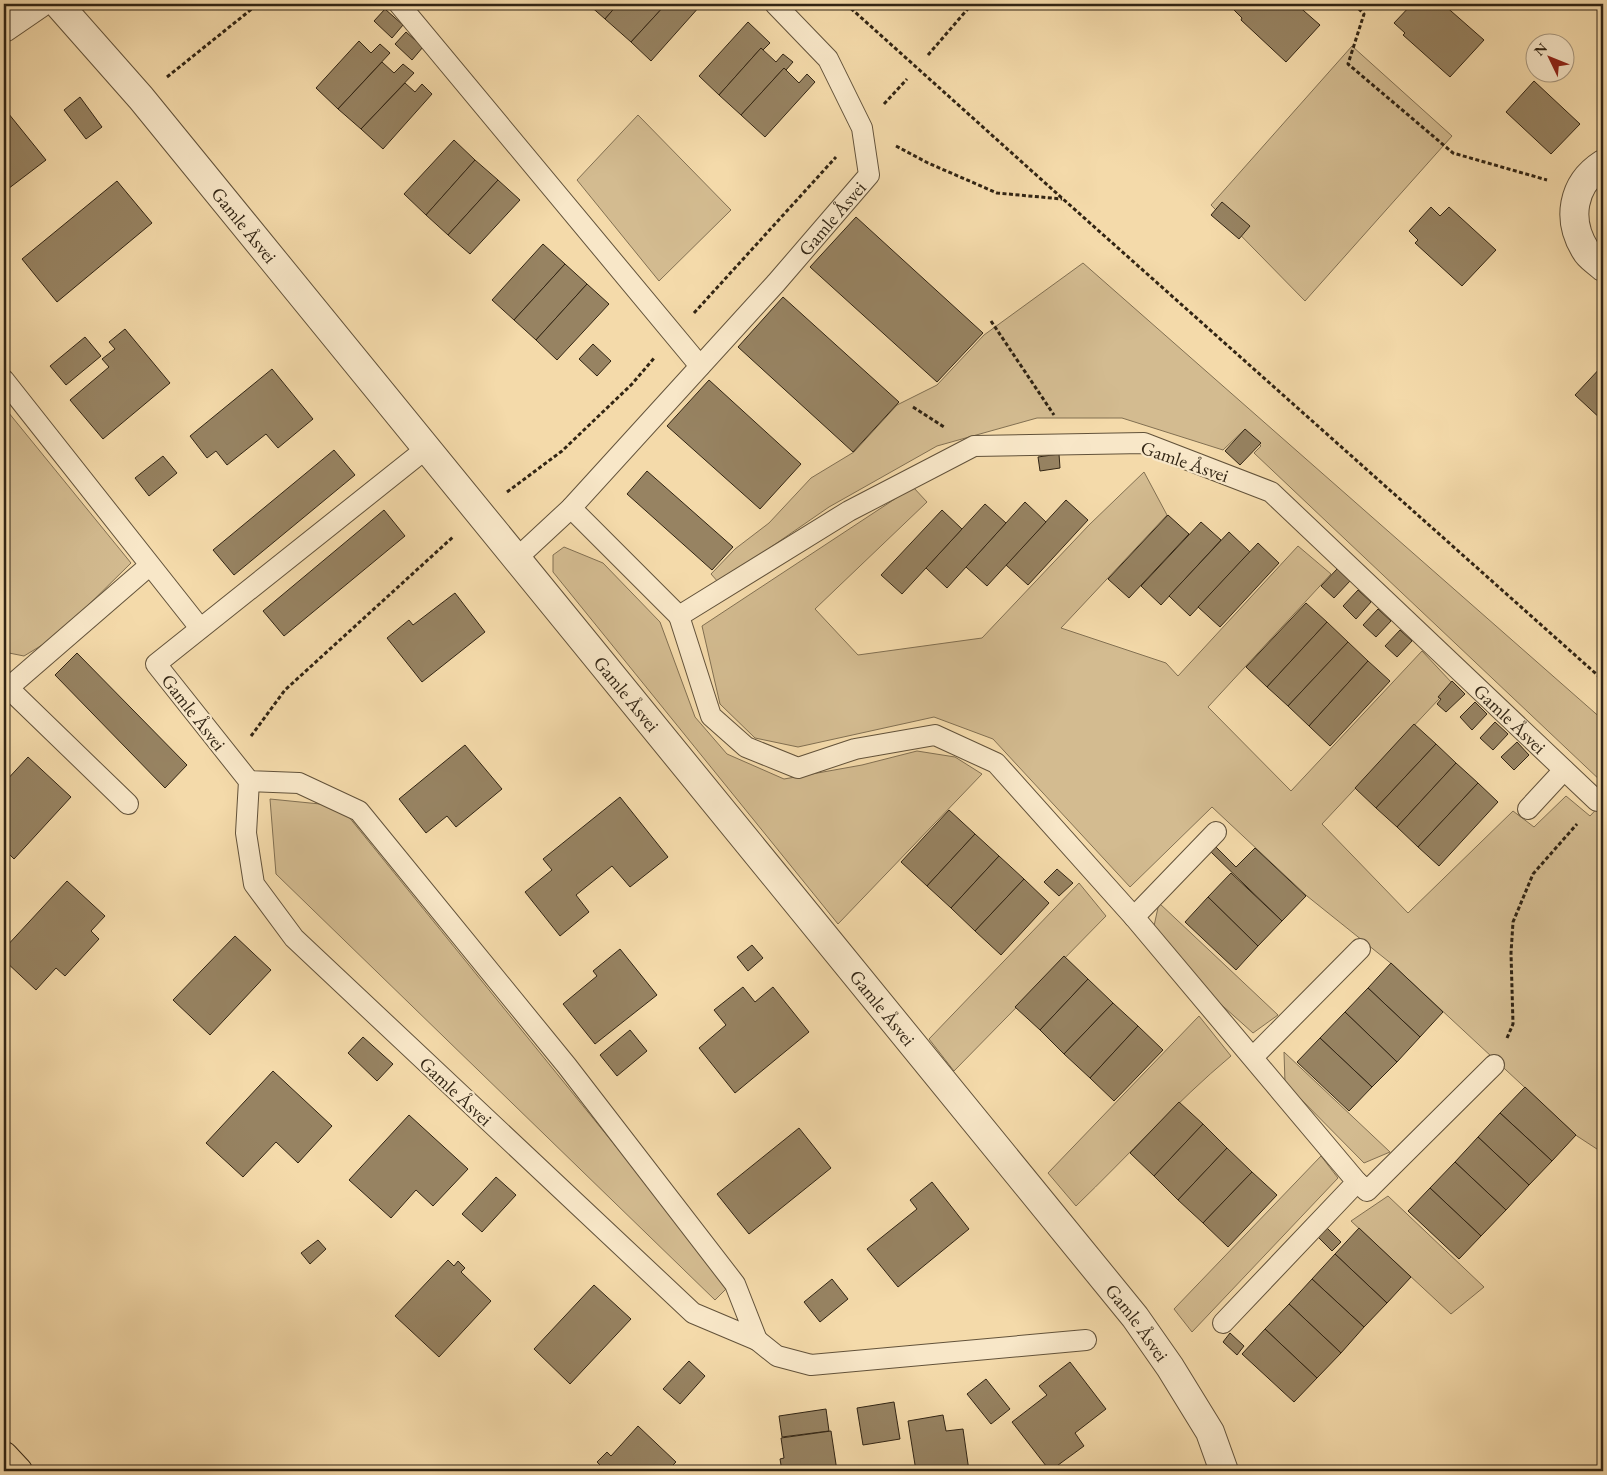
<svg xmlns="http://www.w3.org/2000/svg" width="1607" height="1475" viewBox="0 0 1607 1475" font-family="'EB Garamond',serif">
<style>
.green{fill:#d3bb90;stroke:#827052}
.building{fill:#978362;stroke:#322514}
.lines{fill:none;stroke-linecap:round;stroke-linejoin:round}
.lane-casing{stroke:#62523a;stroke-width:22}
.street-casing{stroke:#62523a;stroke-width:30}
.primary-casing{stroke:#322514;stroke-width:30}
.path{stroke:#322514;stroke-width:3;stroke-dasharray:4 2.5;stroke-linecap:butt}
.lane{stroke:#f8e7c8;stroke-width:20}
.street{stroke:#f8e7c8;stroke-width:28}
.primary{stroke:#f4daaa;stroke-width:28}
.labels{text-anchor:middle;stroke-width:4.5;stroke-linejoin:round;paint-order:stroke}
.street-label{font-size:19px;fill:#322514;stroke:#f8e7c8}
</style>
<rect width="100%" height="100%" fill="#f4daaa"/>
<filter id="stains"><feTurbulence type="fractalNoise" baseFrequency=".004" numOctaves="4"/><feColorMatrix values="0 0 0 0 .2 0 0 0 0 .09 0 0 0 0 .02 0 0 0 .5 -.17"/></filter>
<radialGradient id="worn" r=".72"><stop offset=".6" stop-color="#630" stop-opacity="0"/><stop offset="1" stop-color="#630" stop-opacity=".3"/></radialGradient>
<g class="green">
<path d="M 1352,46 L 1452,136 L 1305,301 L 1211,205 Z"/>
<path d="M 638,115 L 731,210 L 659,281 L 577,180 Z"/>
<path d="M 1083,263 L 1603,720 L 1603,783 L 1254,453 L 1261,446 L 1244,430 L 1223,450 L 1122,418 L 1037,418 L 937,446 L 829,507 L 719,583 L 711,574 L 735,549 L 769,523 L 811,478 L 854,452 L 897,405 L 937,385 L 984,335 Z"/>
<path d="M 4,407 L 131,563 L 57,636 L 24,656 L 4,652 Z"/>
<path d="M 1144,472 L 1167,515 L 1061,628 L 1166,663 L 1178,676 L 1298,546 L 1331,574 L 1208,707 L 1291,791 L 1422,651 L 1453,684 L 1322,824 L 1408,913 L 1513,811 L 1534,827 L 1566,796 L 1590,816 L 1603,802 L 1603,1153 L 1577,1136 L 1393,965 L 1307,896 L 1212,807 L 1130,887 L 993,739 L 934,717 L 798,747 L 755,738 L 720,704 L 702,626 L 913,487 L 927,502 L 815,609 L 858,655 L 982,638 L 1089,525 Z"/>
<path d="M 564,547 L 603,563 L 660,622 L 695,717 L 727,754 L 784,779 L 862,765 L 917,751 L 955,757 L 982,774 L 838,924 L 553,572 L 553,555 Z"/>
<path d="M 270,799 L 340,806 L 729,1286 L 715,1300 L 276,874 Z"/>
<path d="M 1079,883 L 1106,916 L 954,1071 L 929,1039 Z"/>
<path d="M 1159,903 L 1278,1015 L 1253,1033 L 1215,999 L 1154,926 Z"/>
<path d="M 1199,1016 L 1231,1056 C 1176,1102 1128,1156 1076,1206 L 1048,1173 Z"/>
<path d="M 1284,1052 L 1390,1152 L 1364,1163 L 1285,1083 Z"/>
<path d="M 1321,1156 L 1338,1178 L 1192,1332 L 1174,1309 Z"/>
<path d="M 1388,1196 L 1484,1287 L 1451,1314 L 1351,1221 Z"/>
</g>
<g class="building">
<path d="M 588,4 L 618,4 L 605,19 Z"/>
<path d="M 618,4 L 666,4 L 631,42 L 605,19 Z"/>
<path d="M 666,4 L 700,6 L 651,61 L 631,42 Z"/>
<path d="M 1235,4 L 1296,4 L 1320,25 L 1286,62 L 1241,20 L 1242,18 L 1232,8 Z"/>
<path d="M 1412,4 L 1423,4 L 1427,8 L 1431,4 L 1443,4 L 1484,40 L 1450,77 L 1403,35 L 1405,33 L 1394,23 Z"/>
<path d="M 385,9 L 403,25 L 392,38 L 374,21 Z"/>
<path d="M 748,22 L 770,43 L 763,50 L 761,48 L 719,95 L 699,76 Z"/>
<path d="M 406,32 L 423,47 L 412,60 L 395,44 Z"/>
<path d="M 359,41 L 371,53 L 380,44 L 390,53 L 338,109 L 316,88 Z"/>
<path d="M 761,48 L 776,62 L 783,54 L 793,62 L 786,70 L 784,68 L 741,115 L 719,95 Z"/>
<path d="M 382,62 L 394,73 L 403,64 L 414,73 L 361,129 L 338,109 Z"/>
<path d="M 784,68 L 799,83 L 807,74 L 815,82 L 765,137 L 741,115 Z"/>
<path d="M 1534,81 L 1580,124 L 1551,154 L 1506,112 Z"/>
<path d="M 405,83 L 415,92 L 422,84 L 432,94 L 383,149 L 361,129 Z"/>
<path d="M 80,97 L 102,127 L 86,139 L 64,110 Z"/>
<path d="M 4,108 L 46,160 L 4,192 Z"/>
<path d="M 454,140 L 475,160 L 426,215 L 404,194 Z"/>
<path d="M 475,160 L 498,180 L 448,235 L 426,215 Z"/>
<path d="M 498,180 L 520,200 L 470,254 L 448,235 Z"/>
<path d="M 117,181 L 152,223 L 57,302 L 22,259 Z"/>
<path d="M 1222,202 L 1250,226 L 1239,239 L 1211,215 Z"/>
<path d="M 1431,207 L 1440,216 L 1449,207 L 1496,250 L 1462,286 L 1415,243 L 1418,240 L 1409,231 Z"/>
<path d="M 856,217 L 983,333 L 937,382 L 810,267 Z"/>
<path d="M 543,244 L 565,264 L 514,320 L 492,300 Z"/>
<path d="M 565,264 L 587,284 L 536,340 L 514,320 Z"/>
<path d="M 587,284 L 609,304 L 557,360 L 536,340 Z"/>
<path d="M 783,297 L 899,402 L 853,452 L 738,347 Z"/>
<path d="M 125,329 L 170,383 L 103,439 L 70,400 L 109,367 L 102,359 L 115,349 L 109,342 Z"/>
<path d="M 85,337 L 101,356 L 66,385 L 50,366 Z"/>
<path d="M 593,344 L 611,361 L 597,376 L 579,359 Z"/>
<path d="M 1603,365 L 1603,421 L 1575,395 Z"/>
<path d="M 272,369 L 313,419 L 278,448 L 266,434 L 227,465 L 216,451 L 207,458 L 190,436 Z"/>
<path d="M 709,380 L 801,464 L 760,509 L 667,426 Z"/>
<path d="M 1245,429 L 1261,443 L 1240,465 L 1225,451 Z"/>
<path d="M 334,450 L 355,475 L 234,575 L 213,550 Z"/>
<path d="M 1059,454 L 1060,468 L 1040,471 L 1038,457 Z"/>
<path d="M 163,456 L 177,473 L 149,496 L 135,478 Z"/>
<path d="M 647,471 L 733,547 L 712,570 L 627,494 Z"/>
<path d="M 1066,500 L 1088,520 L 1028,585 L 1006,565 Z"/>
<path d="M 1025,502 L 1046,522 L 987,586 L 966,567 Z"/>
<path d="M 985,504 L 1006,523 L 947,588 L 926,568 Z"/>
<path d="M 384,510 L 405,536 L 284,636 L 263,611 Z"/>
<path d="M 942,510 L 962,529 L 902,594 L 881,575 Z"/>
<path d="M 1168,515 L 1189,534 L 1129,598 L 1108,579 Z"/>
<path d="M 1201,522 L 1221,540 L 1161,605 L 1141,586 Z"/>
<path d="M 1229,532 L 1250,552 L 1190,616 L 1169,596 Z"/>
<path d="M 1258,543 L 1279,563 L 1220,627 L 1198,607 Z"/>
<path d="M 1337,569 L 1350,581 L 1334,598 L 1321,586 Z"/>
<path d="M 1358,590 L 1371,602 L 1356,619 L 1343,606 Z"/>
<path d="M 455,593 L 485,632 L 422,682 L 387,638 L 409,620 L 413,625 Z"/>
<path d="M 1306,603 L 1327,622 L 1267,687 L 1246,667 Z"/>
<path d="M 1378,609 L 1391,621 L 1376,637 L 1363,625 Z"/>
<path d="M 1327,622 L 1348,642 L 1288,706 L 1267,687 Z"/>
<path d="M 1400,630 L 1412,641 L 1397,657 L 1385,646 Z"/>
<path d="M 1348,642 L 1368,661 L 1309,726 L 1288,706 Z"/>
<path d="M 77,653 L 187,765 L 165,788 L 55,675 Z"/>
<path d="M 1368,661 L 1390,681 L 1330,746 L 1309,726 Z"/>
<path d="M 1452,681 L 1465,694 L 1446,712 L 1437,704 L 1441,699 L 1438,697 Z"/>
<path d="M 1475,702 L 1487,714 L 1472,730 L 1460,717 Z"/>
<path d="M 1495,722 L 1508,734 L 1493,750 L 1480,738 Z"/>
<path d="M 1414,724 L 1436,744 L 1376,808 L 1355,788 Z"/>
<path d="M 1517,742 L 1529,755 L 1514,770 L 1501,757 Z"/>
<path d="M 1436,744 L 1456,763 L 1397,827 L 1376,808 Z"/>
<path d="M 465,745 L 502,789 L 456,827 L 447,816 L 426,833 L 399,799 Z"/>
<path d="M 28,757 L 71,797 L 14,859 L 4,849 L 4,783 Z"/>
<path d="M 1456,763 L 1478,783 L 1418,847 L 1397,827 Z"/>
<path d="M 1478,783 L 1498,802 L 1439,866 L 1418,847 Z"/>
<path d="M 620,797 L 668,857 L 630,887 L 612,866 L 576,895 L 589,912 L 560,936 L 525,892 L 552,870 L 543,859 Z"/>
<path d="M 949,810 L 975,834 L 927,886 L 901,862 Z"/>
<path d="M 975,834 L 999,856 L 951,908 L 927,886 Z"/>
<path d="M 1216,847 L 1236,867 L 1255,848 L 1306,896 L 1282,921 L 1211,852 Z"/>
<path d="M 999,856 L 1024,879 L 975,931 L 951,908 Z"/>
<path d="M 1057,869 L 1073,883 L 1059,896 L 1044,882 Z"/>
<path d="M 1231,873 L 1282,921 L 1258,946 L 1208,897 Z"/>
<path d="M 1024,879 L 1049,903 L 1001,955 L 975,931 Z"/>
<path d="M 67,881 L 105,916 L 91,931 L 99,939 L 65,976 L 56,968 L 36,990 L 4,960 L 4,949 Z"/>
<path d="M 1208,897 L 1258,946 L 1236,970 L 1185,922 Z"/>
<path d="M 235,936 L 271,970 L 210,1035 L 173,1000 Z"/>
<path d="M 752,945 L 763,958 L 748,971 L 737,957 Z"/>
<path d="M 620,949 L 657,995 L 595,1044 L 563,1004 L 597,976 L 593,971 Z"/>
<path d="M 1064,956 L 1088,979 L 1040,1030 L 1015,1007 Z"/>
<path d="M 1391,963 L 1443,1012 L 1420,1037 L 1368,988 Z"/>
<path d="M 1088,979 L 1113,1003 L 1064,1054 L 1040,1030 Z"/>
<path d="M 743,987 L 755,1002 L 773,987 L 809,1032 L 735,1093 L 699,1048 L 726,1025 L 714,1010 Z"/>
<path d="M 1368,988 L 1420,1037 L 1397,1062 L 1345,1012 Z"/>
<path d="M 1113,1003 L 1138,1026 L 1090,1078 L 1064,1054 Z"/>
<path d="M 1345,1012 L 1397,1062 L 1372,1087 L 1320,1038 Z"/>
<path d="M 1138,1026 L 1163,1050 L 1114,1101 L 1090,1078 Z"/>
<path d="M 630,1030 L 647,1051 L 617,1076 L 600,1055 Z"/>
<path d="M 363,1037 L 393,1064 L 377,1081 L 348,1053 Z"/>
<path d="M 1320,1038 L 1372,1087 L 1349,1111 L 1297,1062 Z"/>
<path d="M 273,1071 L 332,1126 L 298,1163 L 276,1142 L 243,1177 L 206,1143 Z"/>
<path d="M 1525,1087 L 1576,1135 L 1552,1161 L 1500,1113 Z"/>
<path d="M 1179,1102 L 1203,1124 L 1154,1176 L 1130,1153 Z"/>
<path d="M 1500,1113 L 1552,1161 L 1529,1185 L 1478,1137 Z"/>
<path d="M 409,1115 L 468,1169 L 433,1206 L 416,1190 L 391,1218 L 349,1180 Z"/>
<path d="M 1203,1124 L 1227,1148 L 1178,1200 L 1154,1176 Z"/>
<path d="M 799,1128 L 831,1168 L 749,1234 L 717,1194 Z"/>
<path d="M 1478,1137 L 1529,1185 L 1506,1210 L 1455,1162 Z"/>
<path d="M 1227,1148 L 1252,1172 L 1203,1223 L 1178,1200 Z"/>
<path d="M 1455,1162 L 1506,1210 L 1481,1236 L 1430,1188 Z"/>
<path d="M 1252,1172 L 1277,1195 L 1228,1247 L 1203,1223 Z"/>
<path d="M 496,1177 L 516,1195 L 482,1232 L 462,1214 Z"/>
<path d="M 932,1182 L 969,1229 L 898,1287 L 867,1249 L 917,1209 L 910,1200 Z"/>
<path d="M 1430,1188 L 1481,1236 L 1459,1259 L 1408,1211 Z"/>
<path d="M 1326,1227 L 1341,1242 L 1332,1251 L 1317,1236 Z"/>
<path d="M 1359,1228 L 1411,1277 L 1387,1303 L 1335,1254 Z"/>
<path d="M 318,1240 L 326,1249 L 310,1264 L 301,1253 Z"/>
<path d="M 1335,1254 L 1387,1303 L 1364,1327 L 1312,1279 Z"/>
<path d="M 448,1260 L 454,1266 L 458,1261 L 465,1268 L 461,1272 L 491,1301 L 439,1357 L 395,1316 Z"/>
<path d="M 832,1279 L 848,1299 L 820,1322 L 804,1302 Z"/>
<path d="M 1312,1279 L 1364,1327 L 1341,1353 L 1289,1304 Z"/>
<path d="M 594,1285 L 631,1319 L 570,1384 L 534,1349 Z"/>
<path d="M 1289,1304 L 1341,1353 L 1317,1378 L 1265,1329 Z"/>
<path d="M 1265,1329 L 1317,1378 L 1294,1402 L 1242,1354 Z"/>
<path d="M 1230,1333 L 1244,1346 L 1237,1355 L 1223,1342 Z"/>
<path d="M 689,1361 L 705,1376 L 680,1404 L 663,1389 Z"/>
<path d="M 1070,1362 L 1106,1409 L 1075,1433 L 1084,1446 L 1050,1471 L 1012,1422 L 1047,1395 L 1039,1386 Z"/>
<path d="M 986,1379 L 1010,1409 L 991,1424 L 967,1394 Z"/>
<path d="M 894,1402 L 900,1439 L 863,1445 L 857,1408 Z"/>
<path d="M 826,1409 L 829,1431 L 782,1437 L 779,1416 Z"/>
<path d="M 943,1415 L 946,1431 L 963,1429 L 969,1471 L 916,1471 L 908,1421 Z"/>
<path d="M 638,1426 L 676,1462 L 667,1471 L 598,1471 L 602,1467 L 597,1462 L 607,1452 L 611,1456 Z"/>
<path d="M 831,1431 L 837,1471 L 782,1471 L 780,1459 L 784,1458 L 781,1438 Z"/>
</g>
<g class="lines">
<defs>
<g id="lane">
<path d="M 399,4 L 700,366"/>
<path d="M 4,380 L 200,628"/>
<path id="s1" d="M 571,508 L 679,616 L 849,511 L 974,446 L 1144,443 L 1271,492 L 1597,801"/>
<path id="s2" d="M 516,559 L 571,508 L 776,283 L 869,175 L 862,128 L 828,59 L 775,4"/>
<path d="M 679,616 L 711,716 L 746,747 L 798,768 L 855,749 L 935,735 L 996,763 L 1134,917 L 1357,1182 L 1223,1323"/>
<path d="M 4,684 L 128,804"/>
<path d="M 8,688 L 149,566"/>
<path d="M 249,781 L 299,783 L 359,811 L 567,1066 L 735,1284 L 757,1340 L 693,1313 L 294,938 L 254,884 L 246,833 L 249,781 L 156,664 L 427,448"/>
<path d="M 1528,809 L 1564,770"/>
<path d="M 1134,917 L 1216,832"/>
<path d="M 1253,1057 L 1360,949"/>
<path d="M 1357,1182 L 1367,1191 L 1494,1065"/>
<path d="M 757,1340 L 777,1356 L 811,1365 L 1086,1340"/>
</g>
<g id="street">
<path id="s3" d="M 58,4 L 141,98 L 1135,1317 L 1170,1367 L 1210,1432 L 1224,1471"/>
<path d="M 4,28 L 39,4"/>
<path d="M 1603,164 C 1572,184 1566,220 1586,251 C 1589,257 1598,262 1603,267"/>
</g>
<path id="primary" d="M 4,1456 L 18,1471"/>
</defs>
<use href="#lane" class="lane-casing"/>
<use href="#street" class="street-casing"/>
<use href="#primary" class="primary-casing"/>
<g class="path">
<path d="M 846,4 L 1063,199 L 1603,680"/>
<path d="M 1354,4 L 1364,14 L 1348,64 L 1453,153 L 1547,180"/>
<path d="M 928,55 L 972,4"/>
<path d="M 167,77 L 258,4"/>
<path d="M 884,104 L 907,79"/>
<path d="M 896,146 L 928,163 L 997,193 L 1062,199"/>
<path d="M 694,313 L 836,157"/>
<path d="M 991,321 L 1054,415"/>
<path d="M 913,407 L 944,427"/>
<path d="M 507,492 L 562,451 L 632,384 L 655,357"/>
<path d="M 251,736 L 285,690 L 454,536"/>
<path d="M 1507,1038 L 1513,1024 L 1511,953 L 1513,922 L 1533,874 L 1577,824"/>
</g>
<use href="#lane" class="lane"/>
<use href="#street" class="street"/>
<use href="#primary" class="primary"/>
</g>
<g class="labels">
<g class="street-label">
<text dy="7" stroke="none"><textPath href="#s2" startOffset="465">Gamle Åsvei</textPath></text>
<text dy="7" stroke="none"><textPath href="#s3" startOffset="289">Gamle Åsvei</textPath></text>
<text transform="translate(1185 461) rotate(19)" y="7">Gamle Åsvei</text>
<text dy="7" stroke="none"><textPath href="#s3" startOffset="894">Gamle Åsvei</textPath></text>
<text transform="translate(194 712) rotate(52)" y="7">Gamle Åsvei</text>
<text dy="7" stroke="none"><textPath href="#s1" startOffset="1129">Gamle Åsvei</textPath></text>
<text dy="7" stroke="none"><textPath href="#s3" startOffset="1299">Gamle Åsvei</textPath></text>
<text transform="translate(456 1091) rotate(43)" y="7">Gamle Åsvei</text>
<text dy="7" stroke="none"><textPath href="#s3" startOffset="1704">Gamle Åsvei</textPath></text>
</g>
</g>
<rect width="1607" height="1475" fill="none" stroke="#f4daaa" stroke-width="20"/>
<rect x="5" y="5" width="1597" height="1465" fill="none" stroke="#322514" stroke-width="2.5"/>
<rect x="10" y="10" width="1587" height="1455" fill="none" stroke="#322514"/>
<g transform="translate(1550 58) rotate(313)"><circle r="24" fill="#f8e7c8" stroke="#a99980"/>
<path d="M0-4L9 19L0 12L-9 19Z" fill="#8f2418"/>
<text y="-8" font-size="14" font-weight="bold" text-anchor="middle" fill="#322514">N</text>
</g>
<rect width="100%" height="100%" filter="url(#stains)"/>
<rect width="100%" height="100%" fill="url(#worn)"/>
</svg>
